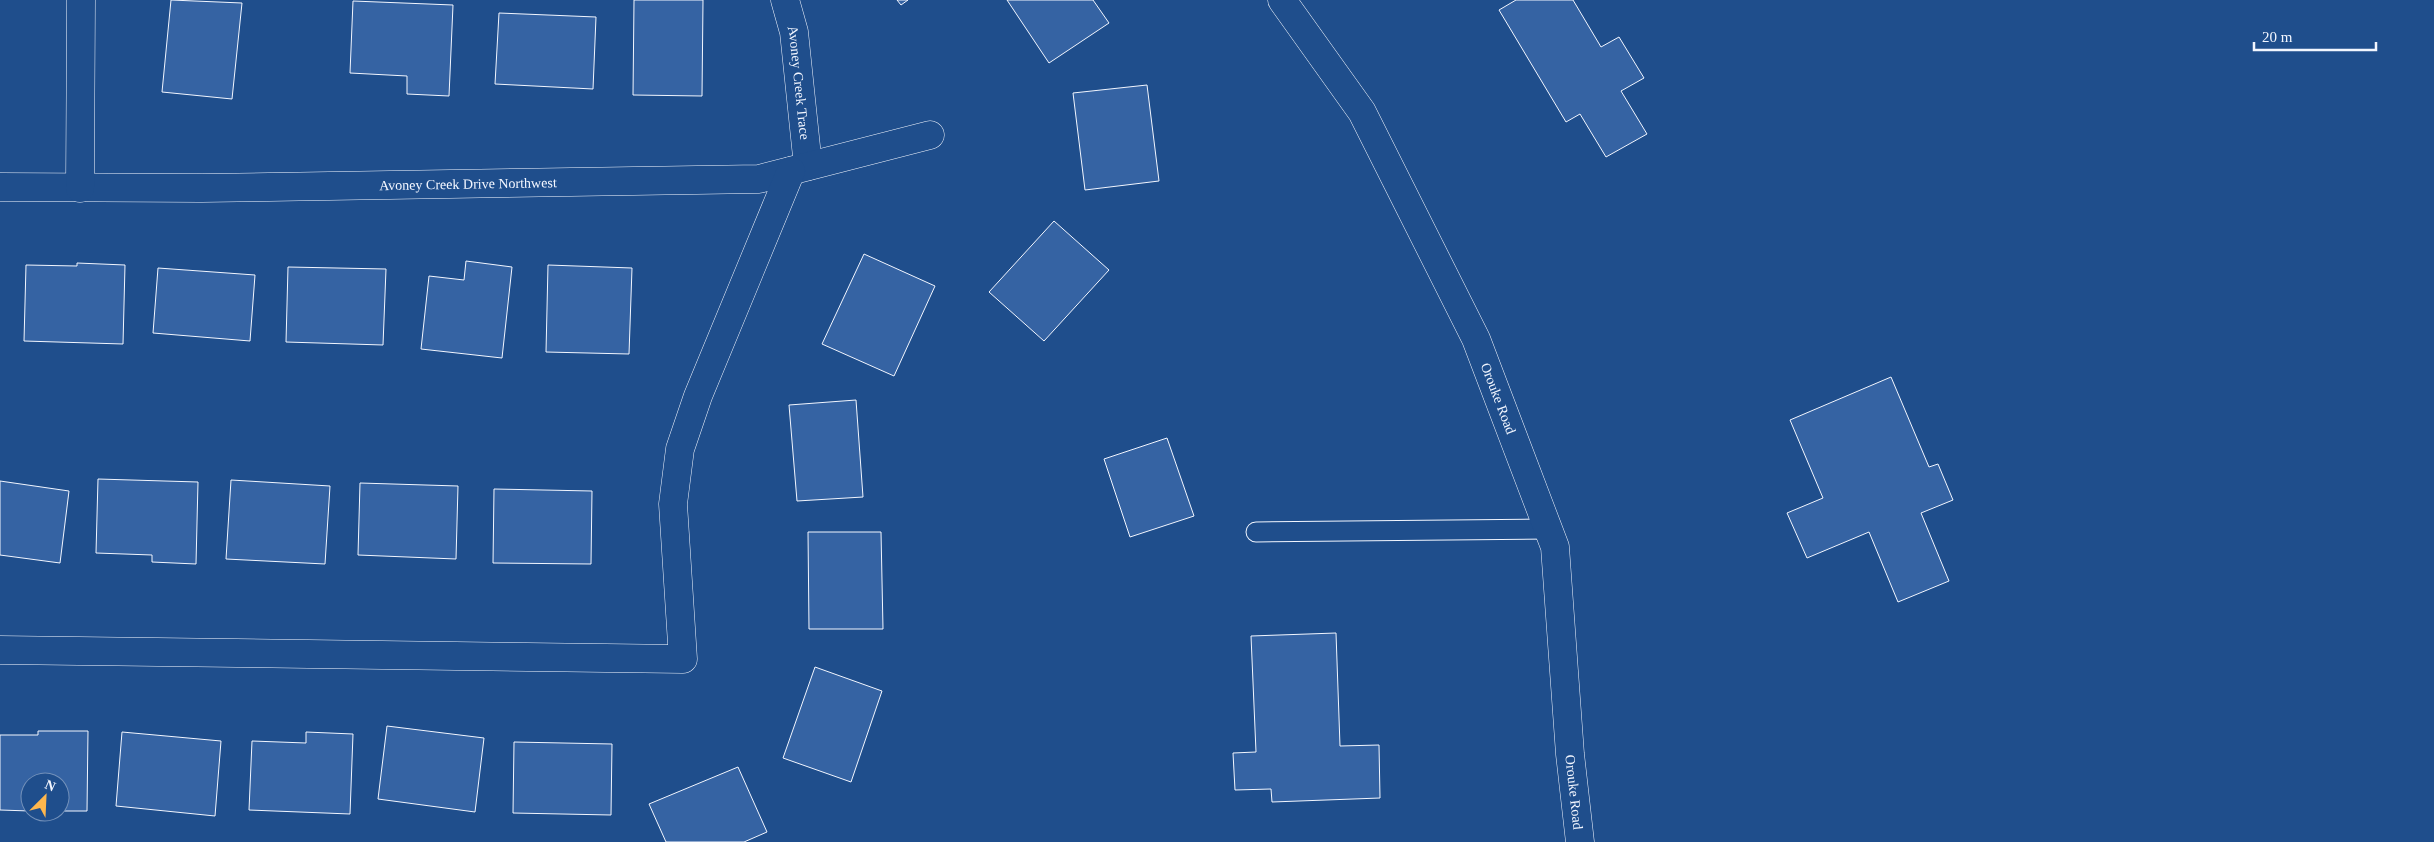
<svg xmlns="http://www.w3.org/2000/svg" width="2434" height="842" viewBox="0 0 2434 842" font-family="Georgia,serif">
<style>
.building{fill:#3563a3;stroke:#f2f6ff}
.lines{fill:none;stroke-linecap:round;stroke-linejoin:round}
.lane-casing{stroke:#f2f6ff;stroke-width:21}
.street-casing{stroke:#f2f6ff;stroke-width:29}
.secondary-casing{stroke:#f2f6ff;stroke-width:29}
.lane{stroke:#1f4e8c;stroke-width:19}
.street{stroke:#1f4e8c;stroke-width:28}
.secondary{stroke:#1f4e8c;stroke-width:28}
.labels{text-anchor:middle;stroke-width:4;stroke-linejoin:round;paint-order:stroke}
.street-label{font-size:14px;fill:#f2f6ff;stroke:#1f4e8c}
</style>
<rect width="100%" height="100%" fill="#1f4e8c"/>
<g class="building">
<path d="M 171,0 L 242,3 L 232,99 L 162,92 Z"/>
<path d="M 634,0 L 703,0 L 702,96 L 633,95 Z"/>
<path d="M 897,0 L 908,0 L 901,5 Z"/>
<path d="M 1007,0 L 1093,0 L 1109,23 L 1049,63 Z"/>
<path d="M 1516,0 L 1573,0 L 1601,47 L 1619,37 L 1644,78 L 1621,91 L 1647,134 L 1606,157 L 1580,114 L 1566,122 L 1499,10 Z"/>
<path d="M 353,1 L 453,5 L 449,96 L 407,94 L 407,76 L 350,73 Z"/>
<path d="M 499,13 L 596,17 L 593,89 L 495,84 Z"/>
<path d="M 1147,85 L 1159,181 L 1085,190 L 1073,93 Z"/>
<path d="M 1054,221 L 1109,270 L 1044,341 L 989,292 Z"/>
<path d="M 864,254 L 935,286 L 894,376 L 822,344 Z"/>
<path d="M 466,261 L 512,267 L 502,358 L 421,349 L 429,276 L 464,280 Z"/>
<path d="M 77,263 L 125,265 L 123,344 L 24,341 L 26,265 L 77,266 Z"/>
<path d="M 548,265 L 632,268 L 629,354 L 546,352 Z"/>
<path d="M 288,267 L 386,269 L 383,345 L 286,342 Z"/>
<path d="M 158,268 L 255,275 L 250,341 L 153,333 Z"/>
<path d="M 1891,377 L 1929,467 L 1938,464 L 1953,500 L 1921,513 L 1949,581 L 1898,602 L 1869,532 L 1807,558 L 1787,513 L 1823,498 L 1790,420 Z"/>
<path d="M 856,400 L 863,497 L 797,501 L 789,405 Z"/>
<path d="M 1167,438 L 1194,516 L 1130,537 L 1104,459 Z"/>
<path d="M 98,479 L 198,482 L 196,564 L 152,562 L 152,555 L 96,553 Z"/>
<path d="M 231,480 L 330,486 L 325,564 L 226,559 Z"/>
<path d="M 0,481 L 69,491 L 60,563 L 0,555 Z"/>
<path d="M 360,483 L 458,486 L 456,559 L 358,555 Z"/>
<path d="M 494,489 L 592,491 L 591,564 L 493,563 Z"/>
<path d="M 808,532 L 881,532 L 883,629 L 809,629 Z"/>
<path d="M 1336,633 L 1340,746 L 1379,745 L 1380,798 L 1272,802 L 1271,789 L 1235,790 L 1233,753 L 1256,752 L 1251,636 Z"/>
<path d="M 815,667 L 882,691 L 851,782 L 783,758 Z"/>
<path d="M 387,726 L 484,738 L 475,812 L 378,799 Z"/>
<path d="M 38,731 L 88,731 L 87,811 L 60,811 L 60,782 L 30,782 L 30,811 L 0,810 L 0,735 L 38,735 Z"/>
<path d="M 122,732 L 221,741 L 215,816 L 116,806 Z"/>
<path d="M 306,732 L 353,734 L 350,814 L 249,810 L 252,741 L 306,743 Z"/>
<path d="M 514,742 L 612,744 L 611,815 L 513,813 Z"/>
<path d="M 738,767 L 767,832 L 744,842 L 666,842 L 649,804 Z"/>
</g>
<g class="lines">
<defs>
<path id="lane" d="M 1256,532 L 1548,529"/>
<g id="street">
<path id="s1" d="M 785,0 L 794,32 L 808,166"/>
<path id="s2" d="M 0,187 L 202,188 L 759,179 L 930,135"/>
<path d="M 80,188 L 81,0"/>
<path d="M 0,650 L 683,659 L 673,504 L 680,449 L 698,396 L 791,171"/>
</g>
<g id="secondary">
<path id="s3" d="M 1282,0 L 1362,112 L 1476,339 L 1555,547 L 1570,754 L 1580,842"/>
</g>
</defs>
<use href="#lane" class="lane-casing"/>
<use href="#street" class="street-casing"/>
<use href="#secondary" class="secondary-casing"/>
<use href="#lane" class="lane"/>
<use href="#street" class="street"/>
<use href="#secondary" class="secondary"/>
</g>
<g class="labels">
<g class="street-label">
<text dy="5" stroke="none"><textPath href="#s1" startOffset="84">Avoney Creek Trace</textPath></text>
<text dy="5" stroke="none"><textPath href="#s2" startOffset="468">Avoney Creek Drive Northwest</textPath></text>
<text dy="5" stroke="none"><textPath href="#s3" startOffset="455">Orouke Road</textPath></text>
<text dy="5" stroke="none"><textPath href="#s3" startOffset="860">Orouke Road</textPath></text>
</g>
</g>
<g transform="translate(45 797) rotate(24)"><circle r="24" fill="#1f4e8c" stroke="#7391ba"/>
<path d="M0-4L9 19L0 12L-9 19Z" fill="#ffb74d"/>
<text y="-8" font-size="14" font-weight="bold" text-anchor="middle" fill="#f2f6ff">N</text>
</g>
<path d="M2254 42v8h122v-8" fill="none" stroke="#f2f6ff" stroke-width="2.5"/>
<text x="2262" y="42" font-size="15" fill="#f2f6ff" stroke="#1f4e8c" stroke-width="4" paint-order="stroke">20 m</text>
</svg>
